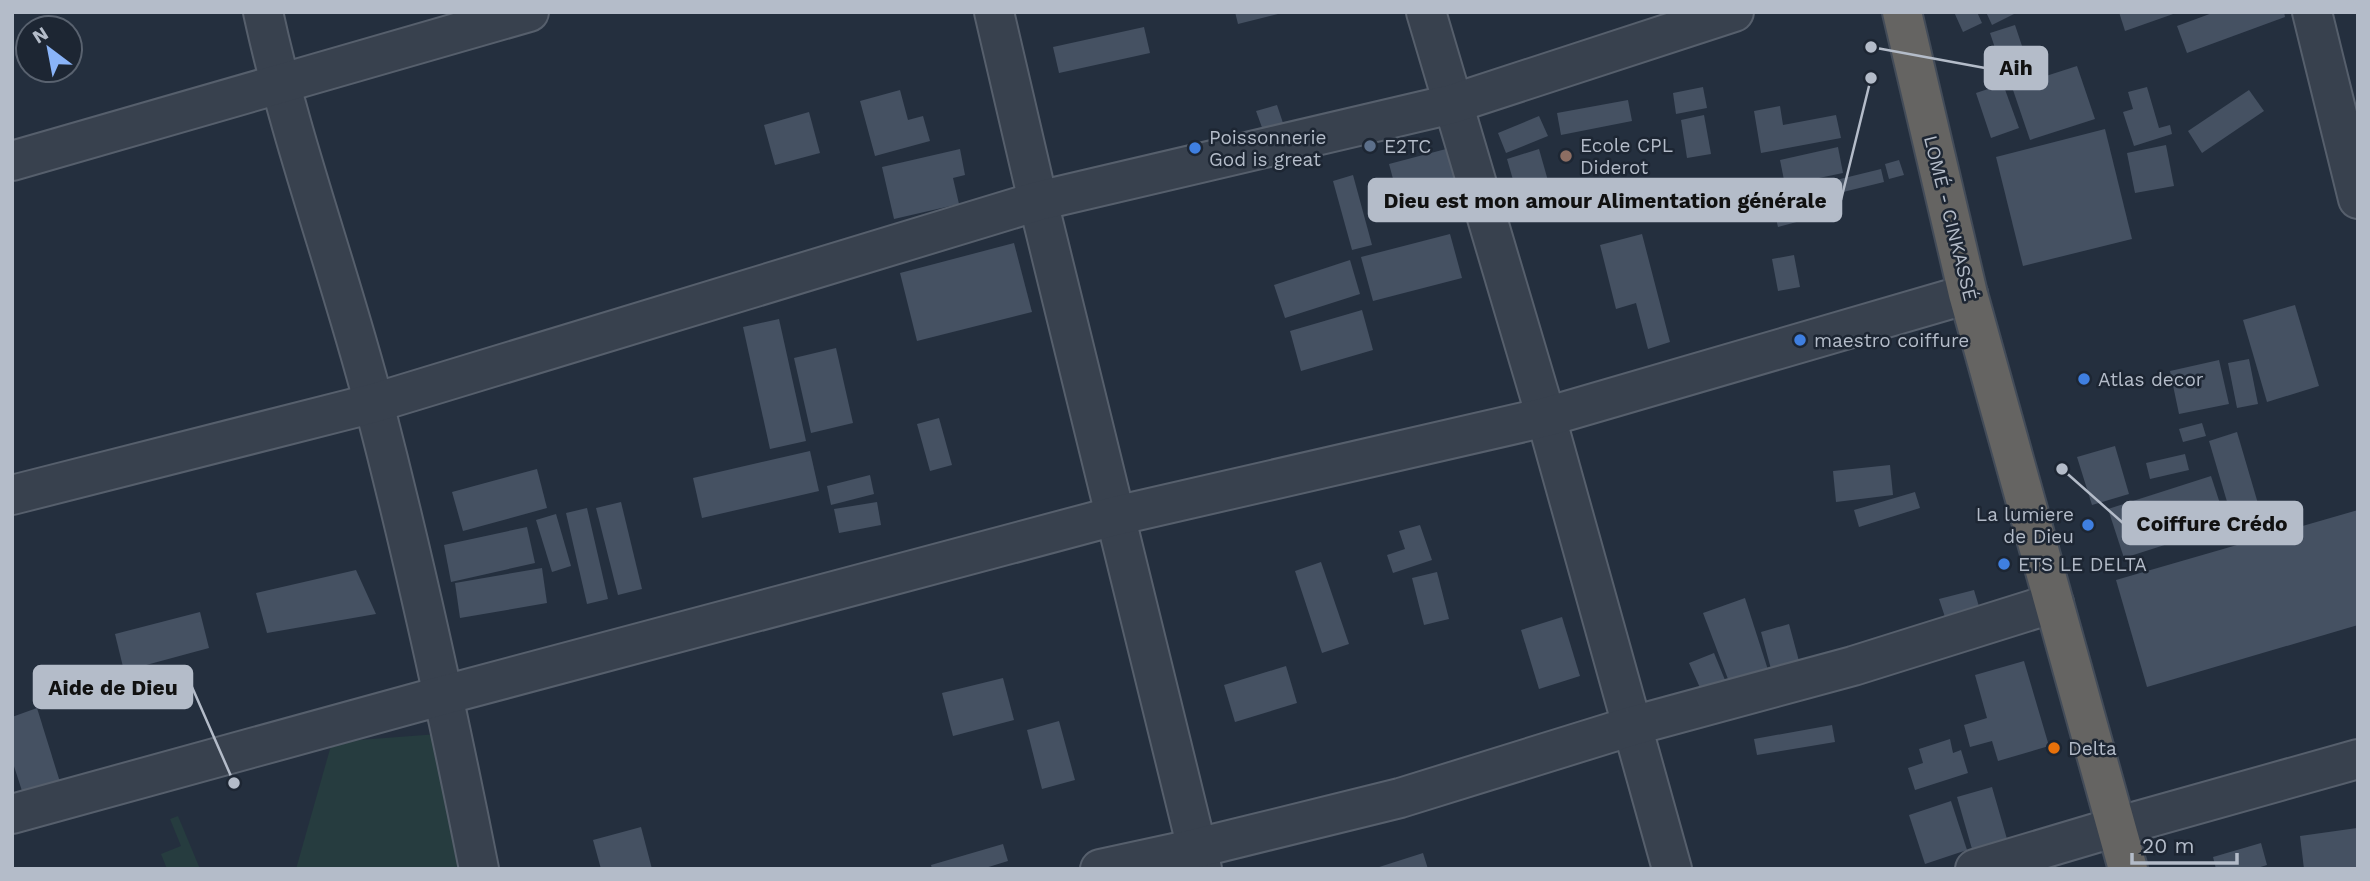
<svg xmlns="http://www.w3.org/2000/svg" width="2370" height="881" viewBox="0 0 2370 881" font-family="'Work Sans',sans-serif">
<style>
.green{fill:#263c3f}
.building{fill:#455162}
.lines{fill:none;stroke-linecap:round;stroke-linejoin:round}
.minor-casing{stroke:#565f6c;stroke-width:42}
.trunk-casing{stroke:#434c59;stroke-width:42}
.minor{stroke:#38414e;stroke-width:38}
.trunk{stroke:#656462;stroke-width:38}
.service-dot{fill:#5c6f8a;stroke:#1d2633;stroke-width:2.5}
.shop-dot{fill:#3f7fe0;stroke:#1d2633;stroke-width:2.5}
.education-dot{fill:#8d6e63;stroke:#1d2633;stroke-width:2.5}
.food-dot{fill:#e8710a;stroke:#1d2633;stroke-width:2.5}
.labels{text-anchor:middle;stroke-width:5;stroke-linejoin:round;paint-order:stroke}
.poi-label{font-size:19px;fill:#b4bcc9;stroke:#1d2633;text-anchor:start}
.street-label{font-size:19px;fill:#b4bcc9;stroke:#1d2633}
.leader{fill:none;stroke:#b4bcc9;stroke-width:2.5}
.callout-dot{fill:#b4bcc9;stroke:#1d2633;stroke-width:2.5}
.callout{fill:#b4bcc9;stroke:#b4bcc9;stroke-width:2.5}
.callout-label{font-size:21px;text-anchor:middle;font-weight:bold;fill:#111}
</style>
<rect width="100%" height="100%" fill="#242f3e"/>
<g class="green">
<path d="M 438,734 L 470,869 L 296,869 L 332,742 Z"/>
<path d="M 178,816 L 200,869 L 167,869 L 161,854 L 181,846 L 170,819 Z"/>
</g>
<g class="building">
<path d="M 1235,12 L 1282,12 L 1282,13 L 1238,24 Z"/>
<path d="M 1954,12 L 1977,12 L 1982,23 L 1963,32 Z"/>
<path d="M 1986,12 L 2018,12 L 1992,25 Z"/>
<path d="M 2119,12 L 2176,12 L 2176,13 L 2125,31 Z"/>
<path d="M 2215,12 L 2284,12 L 2285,17 L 2187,53 L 2177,26 Z"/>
<path d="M 2015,25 L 2023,49 L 1998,57 L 1990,33 Z"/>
<path d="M 1144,27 L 1150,53 L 1059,73 L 1053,47 Z"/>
<path d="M 2077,66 L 2095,119 L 2030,140 L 2012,87 Z"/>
<path d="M 2003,84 L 2019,128 L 1991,138 L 1976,93 Z"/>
<path d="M 1703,87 L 1707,108 L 1676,114 L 1673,93 Z"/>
<path d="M 2147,87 L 2159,128 L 2170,125 L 2172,134 L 2134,146 L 2123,112 L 2133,109 L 2128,92 Z"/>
<path d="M 900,90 L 908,120 L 923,116 L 930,141 L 875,156 L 860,101 Z"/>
<path d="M 2249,90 L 2264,111 L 2202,153 L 2188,131 Z"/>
<path d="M 1628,100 L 1632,121 L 1561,135 L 1557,113 Z"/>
<path d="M 1277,105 L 1284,126 L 1264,133 L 1256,111 Z"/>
<path d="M 1780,106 L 1783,125 L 1836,115 L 1841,138 L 1761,153 L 1754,111 Z"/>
<path d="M 809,112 L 820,153 L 775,165 L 764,125 Z"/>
<path d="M 1704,115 L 1711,154 L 1687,158 L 1681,120 Z"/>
<path d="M 1539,116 L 1548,136 L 1506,153 L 1498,133 Z"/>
<path d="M 2105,129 L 2132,239 L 2023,266 L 1996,157 Z"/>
<path d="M 2166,145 L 2174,186 L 2135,193 L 2127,153 Z"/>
<path d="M 1838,147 L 1843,173 L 1785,185 L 1780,160 Z"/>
<path d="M 960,149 L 965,175 L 953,178 L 959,204 L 894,219 L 882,167 Z"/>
<path d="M 1446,149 L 1460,199 L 1429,208 L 1425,194 L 1399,201 L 1389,164 Z"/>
<path d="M 1539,149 L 1556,209 L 1524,218 L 1507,159 Z"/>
<path d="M 1899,160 L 1904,175 L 1889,179 L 1885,164 Z"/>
<path d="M 1881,169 L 1884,182 L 1839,193 L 1836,180 Z"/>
<path d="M 1353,175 L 1372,245 L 1352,250 L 1333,181 Z"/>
<path d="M 1823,185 L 1830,213 L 1778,227 L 1771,198 Z"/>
<path d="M 1450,234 L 1462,278 L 1373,301 L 1361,257 Z"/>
<path d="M 1642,234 L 1670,342 L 1648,349 L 1636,303 L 1616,309 L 1600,245 Z"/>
<path d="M 1014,243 L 1032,312 L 917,341 L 900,273 Z"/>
<path d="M 1794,255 L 1800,287 L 1778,291 L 1772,259 Z"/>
<path d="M 1350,260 L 1360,294 L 1285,318 L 1274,285 Z"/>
<path d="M 2295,305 L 2319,386 L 2267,402 L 2243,320 Z"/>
<path d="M 1362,310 L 1373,350 L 1301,371 L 1290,331 Z"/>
<path d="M 779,319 L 806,441 L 770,449 L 743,327 Z"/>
<path d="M 836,348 L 853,423 L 811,433 L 794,358 Z"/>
<path d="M 2249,359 L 2258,404 L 2237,408 L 2228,363 Z"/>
<path d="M 2219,360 L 2229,404 L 2179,414 L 2170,371 Z"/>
<path d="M 939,418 L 952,465 L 930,471 L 917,424 Z"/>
<path d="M 2202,423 L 2206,436 L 2183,442 L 2179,429 Z"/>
<path d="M 2237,432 L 2259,507 L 2231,515 L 2209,441 Z"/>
<path d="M 2115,446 L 2129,494 L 2092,505 L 2077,457 Z"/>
<path d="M 810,451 L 819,491 L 702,518 L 693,478 Z"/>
<path d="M 2185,454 L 2189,470 L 2150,479 L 2146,463 Z"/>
<path d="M 1890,465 L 1893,495 L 1836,502 L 1833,471 Z"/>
<path d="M 537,469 L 547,508 L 463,531 L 452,492 Z"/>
<path d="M 870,475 L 874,494 L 831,505 L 827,486 Z"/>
<path d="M 2211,476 L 2227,525 L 2124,558 L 2108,509 Z"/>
<path d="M 1915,492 L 1920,508 L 1859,527 L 1854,510 Z"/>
<path d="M 621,502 L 642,589 L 618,595 L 596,508 Z"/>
<path d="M 877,502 L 881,525 L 839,533 L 834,509 Z"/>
<path d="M 587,508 L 608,599 L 587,604 L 566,513 Z"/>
<path d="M 2358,510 L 2358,625 L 2147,687 L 2116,580 Z"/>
<path d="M 556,514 L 571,566 L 552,572 L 536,520 Z"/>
<path d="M 1420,525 L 1432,560 L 1393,573 L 1387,555 L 1405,549 L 1399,531 Z"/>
<path d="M 527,527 L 535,563 L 451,582 L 444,545 Z"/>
<path d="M 1321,562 L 1349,644 L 1322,653 L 1295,571 Z"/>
<path d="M 542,568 L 547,603 L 460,618 L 455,583 Z"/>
<path d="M 356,570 L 376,614 L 267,633 L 256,593 Z"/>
<path d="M 1437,572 L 1449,619 L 1424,625 L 1412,578 Z"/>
<path d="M 1974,590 L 1981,613 L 1947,623 L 1939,599 Z"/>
<path d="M 1745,598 L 1769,673 L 1731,687 L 1703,613 Z"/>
<path d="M 200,612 L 209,648 L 124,671 L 115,634 Z"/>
<path d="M 1562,617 L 1580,676 L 1539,689 L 1521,630 Z"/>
<path d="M 1789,624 L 1799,661 L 1771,669 L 1761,632 Z"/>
<path d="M 1714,653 L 1725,680 L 1701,690 L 1689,663 Z"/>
<path d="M 2024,661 L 2049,746 L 1998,761 L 1992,741 L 1970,747 L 1964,725 L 1987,718 L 1975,675 Z"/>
<path d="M 1286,666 L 1297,703 L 1235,722 L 1224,685 Z"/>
<path d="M 1003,678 L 1014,720 L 953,736 L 942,693 Z"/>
<path d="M 37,708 L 60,782 L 23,794 L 12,760 L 12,717 Z"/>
<path d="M 1059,721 L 1075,780 L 1042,789 L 1027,730 Z"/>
<path d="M 1832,725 L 1835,742 L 1757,755 L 1754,739 Z"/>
<path d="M 1950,739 L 1953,753 L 1961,750 L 1968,773 L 1915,790 L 1908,768 L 1923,763 L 1919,749 Z"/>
<path d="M 1992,787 L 2009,846 L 1974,856 L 1957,797 Z"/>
<path d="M 1951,801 L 1967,850 L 1925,864 L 1909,815 Z"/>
<path d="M 641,827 L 652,869 L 601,869 L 593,840 Z"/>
<path d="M 2357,828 L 2358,869 L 2304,869 L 2300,836 Z"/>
<path d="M 2261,843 L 2267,865 L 2254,869 L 2216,869 L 2213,857 Z"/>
<path d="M 1003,844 L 1008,861 L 982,869 L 932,869 L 931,865 Z"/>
<path d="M 1423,853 L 1428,869 L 1376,869 L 1376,868 Z"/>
</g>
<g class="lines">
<defs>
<g id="minor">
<path d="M 263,12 C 292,145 340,273 374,404 C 414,558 448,713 479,869"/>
<path d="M 994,12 L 1038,201 L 1202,869"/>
<path d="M 1426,12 L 1546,417 L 1672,869"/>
<path d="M 2312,12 L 2358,199"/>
<path d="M 12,161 L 529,12"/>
<path d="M 12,495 L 374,403 L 1038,201 L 1452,104 L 1734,12"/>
<path d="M 12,814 L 444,695 L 1115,516 L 1546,417 L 1968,294"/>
<path d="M 1100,869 L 1197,848 L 1400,798 L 1632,726 L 1853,666 L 2054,603"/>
<path d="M 1975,869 L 2116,827 L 2358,759"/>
</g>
<path id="trunk" d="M 1902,12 L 1968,294 L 2128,869"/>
</defs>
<use href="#minor" class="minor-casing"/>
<use href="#trunk" class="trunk-casing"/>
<use href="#minor" class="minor"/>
<use href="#trunk" class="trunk"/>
</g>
<circle class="service-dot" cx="1370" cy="146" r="7"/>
<g class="shop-dot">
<circle cx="1195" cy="148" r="7"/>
<circle cx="1800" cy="340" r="7"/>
<circle cx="2084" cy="379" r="7"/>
<circle cx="2088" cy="525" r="7"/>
<circle cx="2004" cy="564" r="7"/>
</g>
<circle class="education-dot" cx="1566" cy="156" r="7"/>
<circle class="food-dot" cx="2054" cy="748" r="7"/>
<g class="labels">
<g class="poi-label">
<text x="1209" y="144">Poissonnerie<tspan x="1209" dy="22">God is great</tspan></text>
<text x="1580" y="152">Ecole CPL<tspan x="1580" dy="22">Diderot</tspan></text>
<text x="1384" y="153">E2TC</text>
<text x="1814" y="347">maestro coiffure</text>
<text x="2098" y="386">Atlas decor</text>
<text x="2074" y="521" text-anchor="end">La lumiere<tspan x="2074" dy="22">de Dieu</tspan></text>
<text x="2018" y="571">ETS LE DELTA</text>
<text x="2068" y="755">Delta</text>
</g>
<g class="street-label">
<text transform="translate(1951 218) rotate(76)" y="7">LOMÉ - CINKASSÉ</text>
</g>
</g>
<path class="leader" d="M1871 47L1985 68M1871 78L1841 200M2062 469L2123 523M234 783L192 687"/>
<g class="callout-dot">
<circle cx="1871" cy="47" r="7"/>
<circle cx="1871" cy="78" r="7"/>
<circle cx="2062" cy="469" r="7"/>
<circle cx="234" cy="783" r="7"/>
</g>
<g class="callout">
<rect x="1985" y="47" width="62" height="42" rx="7"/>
<rect x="1369" y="179" width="472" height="42" rx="7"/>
<rect x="2123" y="502" width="179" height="42" rx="7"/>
<rect x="34" y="666" width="158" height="42" rx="7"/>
</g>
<g class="callout-label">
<text x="2016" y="75">Aih</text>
<text x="1605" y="208">Dieu est mon amour Alimentation générale</text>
<text x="2212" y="531">Coiffure Crédo</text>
<text x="113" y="695">Aide de Dieu</text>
</g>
<rect width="2370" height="881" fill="none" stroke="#b4bcc9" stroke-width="28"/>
<g transform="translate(49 49) rotate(328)"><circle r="33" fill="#1d2633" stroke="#59626f" stroke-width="2"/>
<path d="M0-5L12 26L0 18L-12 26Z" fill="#8ab4f8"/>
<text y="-10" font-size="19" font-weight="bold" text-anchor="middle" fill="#b4bcc9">N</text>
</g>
<path d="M2132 853v10h105v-10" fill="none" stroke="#b4bcc9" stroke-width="3.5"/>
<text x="2142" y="853" font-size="21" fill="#b4bcc9" stroke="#1d2633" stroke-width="5" paint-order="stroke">20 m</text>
</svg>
